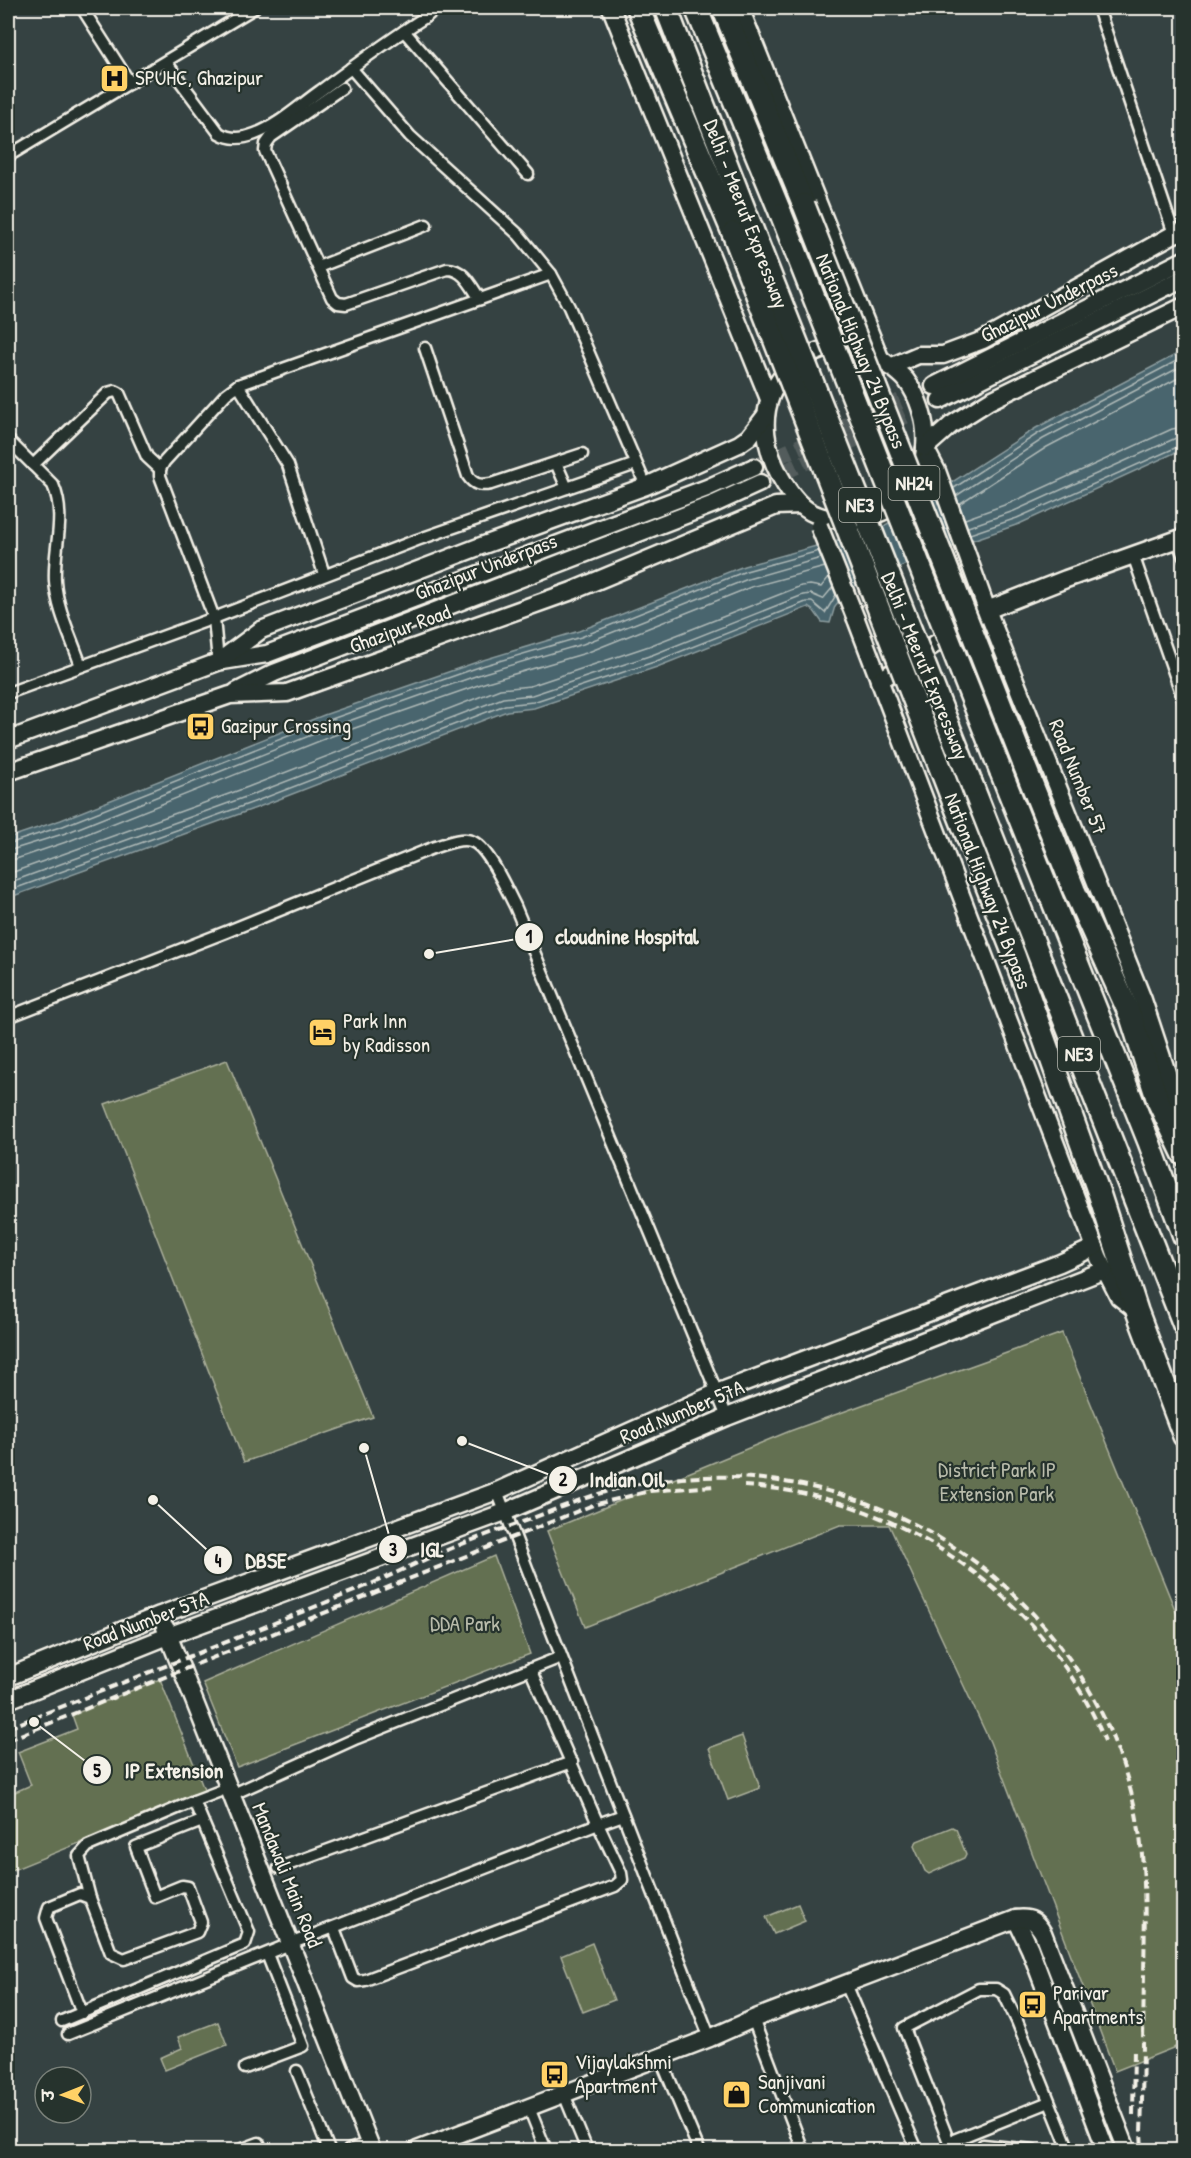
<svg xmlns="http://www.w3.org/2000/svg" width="1191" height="2158" viewBox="0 0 1191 2158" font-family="'Patrick Hand','Playpen Sans Deva',sans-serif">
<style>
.green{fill:#637051;stroke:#acb09c;stroke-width:1.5}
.water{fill:#48656e;stroke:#8d9d9f;stroke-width:1.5}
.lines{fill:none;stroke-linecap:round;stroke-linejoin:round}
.shore{stroke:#afb9b7;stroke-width:1.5}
.secondary-tunnel{stroke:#525c5b;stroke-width:16;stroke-dasharray:16 8;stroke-linecap:butt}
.street-casing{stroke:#f4f1e8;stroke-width:15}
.secondary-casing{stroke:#f4f1e8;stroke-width:21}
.highway-casing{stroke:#f4f1e8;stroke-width:26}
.street{stroke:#26332d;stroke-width:10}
.secondary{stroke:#26332d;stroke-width:16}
.highway{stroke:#26332d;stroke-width:21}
.rail{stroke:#f4f1e8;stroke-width:4;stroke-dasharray:9 4.5;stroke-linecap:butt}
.secondary-bridge-casing{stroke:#f4f1e8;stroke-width:21;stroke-linecap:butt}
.highway-bridge-casing{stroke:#f4f1e8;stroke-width:26;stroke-linecap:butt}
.secondary-bridge{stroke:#26332d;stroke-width:16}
.highway-bridge{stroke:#26332d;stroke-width:21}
.labels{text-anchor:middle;stroke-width:4.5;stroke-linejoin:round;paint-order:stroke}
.shield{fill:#26332d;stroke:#b6b8b0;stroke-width:1.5}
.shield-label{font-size:20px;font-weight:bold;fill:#f4f1e8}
.poi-label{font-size:21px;fill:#f4f1e8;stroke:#26332d;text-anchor:start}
.street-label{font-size:21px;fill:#f4f1e8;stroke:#26332d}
.park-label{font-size:21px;fill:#babdac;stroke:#26332d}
.leader{fill:none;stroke:#f4f1e8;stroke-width:2}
.callout-dot{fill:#f4f1e8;stroke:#26332d;stroke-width:2}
.mark-label{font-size:18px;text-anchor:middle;font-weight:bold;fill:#111}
.callout-label{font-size:22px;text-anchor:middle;font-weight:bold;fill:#f4f1e8;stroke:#26332d;stroke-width:4.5;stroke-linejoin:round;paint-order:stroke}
</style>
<rect width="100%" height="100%" fill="#354242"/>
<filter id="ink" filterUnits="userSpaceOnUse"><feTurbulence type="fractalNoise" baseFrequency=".0167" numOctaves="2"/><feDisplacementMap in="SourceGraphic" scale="12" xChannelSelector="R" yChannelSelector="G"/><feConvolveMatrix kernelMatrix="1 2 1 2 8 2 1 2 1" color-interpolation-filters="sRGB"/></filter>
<g filter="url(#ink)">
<g class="green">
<path d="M 227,1060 L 373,1417 L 244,1462 L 105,1104 Z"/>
<path d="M 1062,1333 L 1183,1629 L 1183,2044 L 1115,2071 L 990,1742 L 889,1525 L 840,1525 L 585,1627 L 547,1531 L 790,1431 Z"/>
<path d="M 494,1556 L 530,1654 L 237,1767 L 203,1683 Z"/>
<path d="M 160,1679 L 205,1792 L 8,1872 L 8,1795 L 31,1785 L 18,1752 L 77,1729 L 72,1715 Z"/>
<path d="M 742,1736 L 760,1788 L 728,1800 L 709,1748 Z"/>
<path d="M 952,1827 L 956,1829 L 966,1854 L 964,1858 L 929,1874 L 925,1871 L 914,1846 L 917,1841 Z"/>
<path d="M 798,1904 L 805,1921 L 774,1934 L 766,1917 Z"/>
<path d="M 592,1943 L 614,2000 L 583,2012 L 561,1956 Z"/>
<path d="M 218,2022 L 227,2045 L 165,2070 L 160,2058 L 182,2048 L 178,2037 Z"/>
</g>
<path class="water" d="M 1183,351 L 1183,449 L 1019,524 L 923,557 L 848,589 L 835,606 L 830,623 L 822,622 L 814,611 L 808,607 L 657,667 L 534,708 L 507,711 L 256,808 L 8,898 L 8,838 L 61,820 L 324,715 L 480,661 L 579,631 L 744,566 L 881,528 L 1036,428 Z"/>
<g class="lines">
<g class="shore">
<path d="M 954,488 L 1039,433 L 1184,357"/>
<path d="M 956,496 L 1043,439 L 1184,365"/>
<path d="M 959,504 L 1047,447 L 1184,375"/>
<path d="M 965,519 L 1010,503 L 1172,429 L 1184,427"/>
<path d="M 968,527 L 1014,511 L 1176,438 L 1184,436"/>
<path d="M 970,534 L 1017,518 L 1184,444"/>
<path d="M 8,844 L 63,826 L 326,721 L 482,666 L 581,637 L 746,571 L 819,551"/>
<path d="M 8,851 L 66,833 L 329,728 L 484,673 L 583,644 L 748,579 L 821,558"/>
<path d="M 8,860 L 16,859 L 69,841 L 332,736 L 487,682 L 586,653 L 751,587 L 825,567"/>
<path d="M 8,874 L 248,787 L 500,689 L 530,686 L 649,646 L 801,586 L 810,585 L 821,587 L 829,577"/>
<path d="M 8,883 L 251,795 L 503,698 L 532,695 L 652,655 L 803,595 L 811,594 L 823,599 L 833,587"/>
<path d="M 8,891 L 254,802 L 505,705 L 533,702 L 654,662 L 806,602 L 812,602 L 825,613 L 836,595"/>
</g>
<g class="secondary-tunnel">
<path d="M 754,467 L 934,386"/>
<path d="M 760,483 L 940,400"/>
</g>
<defs>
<g id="street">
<path d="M 82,8 L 130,83"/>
<path d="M 1098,8 L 1174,234"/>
<path d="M 404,31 L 528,174"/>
<path d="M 166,62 L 219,133 C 231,140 242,139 255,134 C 279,125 300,105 320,91 C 355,65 390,39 427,16 L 436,8"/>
<path d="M 351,68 L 410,136 L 519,235 L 551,274 L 569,307 L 646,486"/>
<path d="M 342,88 L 271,137 L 266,144 L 265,151 L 332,298 L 338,303 L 346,304 L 447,269 C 464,269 471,286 480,299"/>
<path d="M 8,156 L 254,8"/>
<path d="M 318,267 L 426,225"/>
<path d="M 425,348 L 468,476 C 474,485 480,486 491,484 L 582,454"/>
<path d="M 238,385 L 288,465 L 324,574"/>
<path d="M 8,440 L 53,485 C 67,517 53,548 55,581 C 57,610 72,639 81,666"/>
<path d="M 556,463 L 567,488"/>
<path d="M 33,465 L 108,393 L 115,391 L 119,393 L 147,457 L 160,469"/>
<path d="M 1177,539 L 1184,557"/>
<path d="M 1133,555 L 1184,701"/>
<path d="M 218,662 L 214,618 L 160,476 L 160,469 L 164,462 L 226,394 L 238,385 L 551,274"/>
<path d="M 8,693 L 214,618 L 417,540 L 636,464"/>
<path d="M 8,1017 L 226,932 L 435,847 C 445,844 461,837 471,841 C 488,846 507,891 515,906 L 727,1417"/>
<path d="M 497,1491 L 710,2038"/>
<path d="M 530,1669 L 598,1824 L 623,1815"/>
<path d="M 231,1795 L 357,1738 L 561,1657"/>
<path d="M 279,1868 L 572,1762"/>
<path d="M 90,1898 L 79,1856 L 88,1846 L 194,1801"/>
<path d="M 846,1984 L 917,2150"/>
<path d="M 82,2013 L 46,1918 L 49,1907 L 80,1894 L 90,1898 L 111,1953 L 124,1959 L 197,1932 L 201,1922 L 188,1887 L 182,1886 L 155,1897 L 136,1847 L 202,1821"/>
<path d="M 753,2019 L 803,2150"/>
<path d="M 62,2021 L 245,1944 L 249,1932 L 194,1801 L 228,1788"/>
<path d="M 68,2034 L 290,1944 L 598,1824 L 621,1873 L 622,1880 L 615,1886 L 365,1980 L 358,1981 L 353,1978 L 334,1928"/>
<path d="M 660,2057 L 699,2150"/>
<path d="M 245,2068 L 303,2046 L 267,1954"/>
<path d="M 297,2071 L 329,2150"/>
<path d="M 564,2094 L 587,2150"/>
<path d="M 1049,2102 L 949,2142 L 904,2028 L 979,1989 L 996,1989 L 1004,1994 L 1017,2021 L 1069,2150"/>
<path d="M 529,2108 L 546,2150"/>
<path d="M 983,2145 L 1033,2150"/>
<path d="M 240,2150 L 259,2143"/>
<path d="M 349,2150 L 369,2143"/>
</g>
<g id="secondary">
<path d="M 611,8 L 769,399"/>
<path d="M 740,8 L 880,358"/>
<path d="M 835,346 C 846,346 861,345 871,351 C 876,354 880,359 885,362 C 892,368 900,373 906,380 C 931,413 934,469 902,498 C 891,508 877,516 862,519 C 848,521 830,520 817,515 C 800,509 788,491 780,476 C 749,419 769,361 835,346 Z"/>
<path d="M 890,367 L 918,355 L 943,355 L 983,340 L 1174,234 L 1184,231"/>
<path d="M 934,386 L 1184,260"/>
<path d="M 940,400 L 1184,278"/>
<path d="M 925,448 L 937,471 L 987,610 L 1143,1000 L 1184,1124"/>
<path d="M 925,448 L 951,425 L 989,401 L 1184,306"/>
<path d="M 856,619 L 1099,1258 L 1119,1297 L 1137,1311"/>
<path d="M 223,661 L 267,654 L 707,488 L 754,467"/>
<path d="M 879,681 L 987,610 L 1066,579 L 1184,537"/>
<path d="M 236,692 L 274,673 L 714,504 L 760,483"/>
<path d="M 8,740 L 218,662 L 261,630 L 481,546 L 646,486 L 739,444 L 749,437 L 766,415"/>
<path d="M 8,772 L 230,695 L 287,693 L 572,591 L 776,506 L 801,505"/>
<path d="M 165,1627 L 372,2150"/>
<path d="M 8,1677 L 160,1615 L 497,1491 L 716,1393 L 1060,1263 L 1095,1247"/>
<path d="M 8,1700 L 168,1636 L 505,1512 L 727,1417 L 1105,1270"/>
<path d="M 1016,1919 L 1030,1949 L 1106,2150"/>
<path d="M 417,2150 L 710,2038 L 753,2019 L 1016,1919 C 1031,1917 1036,1921 1043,1933 L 1127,2150"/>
</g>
<g id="highway">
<path d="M 638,8 L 733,233"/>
<path d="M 666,8 L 750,224"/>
<path d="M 696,8 L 781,214"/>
<path d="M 723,8 L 804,205"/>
<path d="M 1023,762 L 1074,890 L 1131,1017 L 1158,1101 L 1184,1155"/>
<path d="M 1001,772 L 1149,1142 L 1184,1236"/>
<path d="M 972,785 L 1184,1325"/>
<path d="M 950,793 L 1014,955 L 1100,1196 L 1137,1311 L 1184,1436"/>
</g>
</defs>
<use href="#street" class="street-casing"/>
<use href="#secondary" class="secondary-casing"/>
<use href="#highway" class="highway-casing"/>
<use href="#street" class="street"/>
<use href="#secondary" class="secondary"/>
<use href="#highway" class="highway"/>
<g class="rail">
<path d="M 744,1486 C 898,1493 1047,1598 1105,1741"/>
<path d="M 8,1728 C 126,1681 246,1635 364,1587 C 390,1576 414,1564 440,1553 C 471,1540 502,1529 533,1518 C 562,1507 590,1495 620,1488 C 847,1435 1078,1573 1133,1800 C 1147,1858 1145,1915 1144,1974 C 1143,2027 1143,2080 1141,2132 L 1142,2150"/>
<path d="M 8,1740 L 593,1505 L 650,1491 L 714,1486"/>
<path d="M 1133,2115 L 1134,2049"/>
</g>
<defs>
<path id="secondary-bridge" d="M 819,526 L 856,619"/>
<g id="highway-bridge">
<path d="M 804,205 L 1023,762"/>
<path d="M 781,214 L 1001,772"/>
<path d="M 750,224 L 972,785"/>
<path d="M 733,233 L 950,793"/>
</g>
</defs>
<use href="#secondary-bridge" class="secondary-bridge-casing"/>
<use href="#highway-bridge" class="highway-bridge-casing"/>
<use href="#secondary-bridge" class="secondary-bridge"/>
<use href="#highway-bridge" class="highway-bridge"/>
</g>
</g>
<defs>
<symbol id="hospital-square" viewBox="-11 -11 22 22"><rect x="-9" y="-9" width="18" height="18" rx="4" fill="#ffd166" stroke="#26332d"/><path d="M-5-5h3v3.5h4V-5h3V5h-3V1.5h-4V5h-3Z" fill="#111"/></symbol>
<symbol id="bus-square" viewBox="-11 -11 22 22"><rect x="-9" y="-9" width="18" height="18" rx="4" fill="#ffd166" stroke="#26332d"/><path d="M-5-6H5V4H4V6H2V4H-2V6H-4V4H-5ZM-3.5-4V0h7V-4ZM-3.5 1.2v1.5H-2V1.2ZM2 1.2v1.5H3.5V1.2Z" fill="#111"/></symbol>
<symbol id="hotel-square" viewBox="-11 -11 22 22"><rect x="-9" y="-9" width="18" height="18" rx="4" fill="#ffd166" stroke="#26332d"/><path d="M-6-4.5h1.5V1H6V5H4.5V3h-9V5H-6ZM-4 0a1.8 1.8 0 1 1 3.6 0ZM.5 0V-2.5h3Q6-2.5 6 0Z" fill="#111"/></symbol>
<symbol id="shop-square" viewBox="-11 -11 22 22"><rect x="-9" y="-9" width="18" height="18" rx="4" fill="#ffd166" stroke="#26332d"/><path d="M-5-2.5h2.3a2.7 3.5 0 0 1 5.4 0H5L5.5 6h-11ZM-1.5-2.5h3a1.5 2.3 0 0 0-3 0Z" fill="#111"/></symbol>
</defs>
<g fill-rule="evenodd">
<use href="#hospital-square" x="98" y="62" width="33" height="33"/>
<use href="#bus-square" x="184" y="710" width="33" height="33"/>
<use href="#hotel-square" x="306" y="1016" width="33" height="33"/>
<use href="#bus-square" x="1016" y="1988" width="33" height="33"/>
<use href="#bus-square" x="538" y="2058" width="33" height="33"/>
<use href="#shop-square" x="720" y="2078" width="33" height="33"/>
</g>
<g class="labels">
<g class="shield">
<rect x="888.5" y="466" width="51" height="34" rx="4.5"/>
<rect x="839" y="488" width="42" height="34" rx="4.5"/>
<rect x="1058" y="1037" width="42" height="34" rx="4.5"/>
</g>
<g class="shield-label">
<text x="914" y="490">NH24</text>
<text x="860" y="512">NE3</text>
<text x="1079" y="1061">NE3</text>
</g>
<g class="poi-label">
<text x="135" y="85">SPUHC, Ghazipur</text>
<text x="221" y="733">Gazipur Crossing</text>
<text x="343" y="1028">Park Inn<tspan x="343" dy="24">by Radisson</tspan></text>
<text x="1053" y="2000">Parivar<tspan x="1053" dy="24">Apartments</tspan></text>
<text x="575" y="2069">Vijaylakshmi<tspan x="575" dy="24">Apartment</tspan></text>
<text x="758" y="2089">Sanjivani<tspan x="758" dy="24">Communication</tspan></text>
</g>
<g class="street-label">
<text transform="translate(746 214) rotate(69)" y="7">Delhi - Meerut Expressway</text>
<text transform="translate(1049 303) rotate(-27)" y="7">Ghazipur Underpass</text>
<text transform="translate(861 351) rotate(68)" y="7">National Highway 24 Bypass</text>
<text transform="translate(486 567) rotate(-21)" y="7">Ghazipur Underpass</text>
<text transform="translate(400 629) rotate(-20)" y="7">Ghazipur Road</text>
<text transform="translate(925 666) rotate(68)" y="7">Delhi - Meerut Expressway</text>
<text transform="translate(1078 777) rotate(68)" y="7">Road Number 57</text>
<text transform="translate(988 891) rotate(69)" y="7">National Highway 24 Bypass</text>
<text transform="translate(682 1412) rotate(-23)" y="7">Road Number 57A</text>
<text transform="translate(146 1621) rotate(-21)" y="7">Road Number 57A</text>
<text transform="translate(287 1875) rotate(68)" y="7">Mandawali Main Road</text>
</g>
<g class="park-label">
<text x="997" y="1477">District Park IP<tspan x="997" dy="24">Extension Park</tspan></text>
<text x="465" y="1631">DDA Park</text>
</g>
</g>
<path class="leader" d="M429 954L529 937M462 1441L563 1480M364 1448L393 1549M153 1500L218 1560M34 1722L97 1770"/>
<g class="callout-dot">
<circle cx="429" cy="954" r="6"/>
<circle cx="462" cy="1441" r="6"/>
<circle cx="364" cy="1448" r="6"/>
<circle cx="153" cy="1500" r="6"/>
<circle cx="34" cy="1722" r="6"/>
<circle cx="529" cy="937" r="15"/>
<circle cx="563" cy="1480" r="15"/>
<circle cx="393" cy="1549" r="15"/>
<circle cx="218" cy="1560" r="15"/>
<circle cx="97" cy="1770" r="15"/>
</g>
<g class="mark-label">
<text x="529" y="943">1</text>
<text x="563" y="1486">2</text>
<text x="393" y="1556">3</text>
<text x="218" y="1567">4</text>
<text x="97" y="1777">5</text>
</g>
<g class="callout-label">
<text x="627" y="944">cloudnine Hospital</text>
<text x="627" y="1487">Indian Oil</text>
<text x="432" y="1557">IGL</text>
<text x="266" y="1568">DBSE</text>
<text x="174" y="1778">IP Extension</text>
</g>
<rect width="1191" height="2158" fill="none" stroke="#26332d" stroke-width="30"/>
<rect x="15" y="15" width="1161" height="2128" fill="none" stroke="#f4f1e8" stroke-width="2" filter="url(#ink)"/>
<g transform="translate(63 2095) rotate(269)"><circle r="28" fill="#26332d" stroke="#787f78" stroke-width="1.5"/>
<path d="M0-4.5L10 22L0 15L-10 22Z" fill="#ffd166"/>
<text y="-9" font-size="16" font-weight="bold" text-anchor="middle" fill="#f4f1e8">उ</text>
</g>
</svg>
